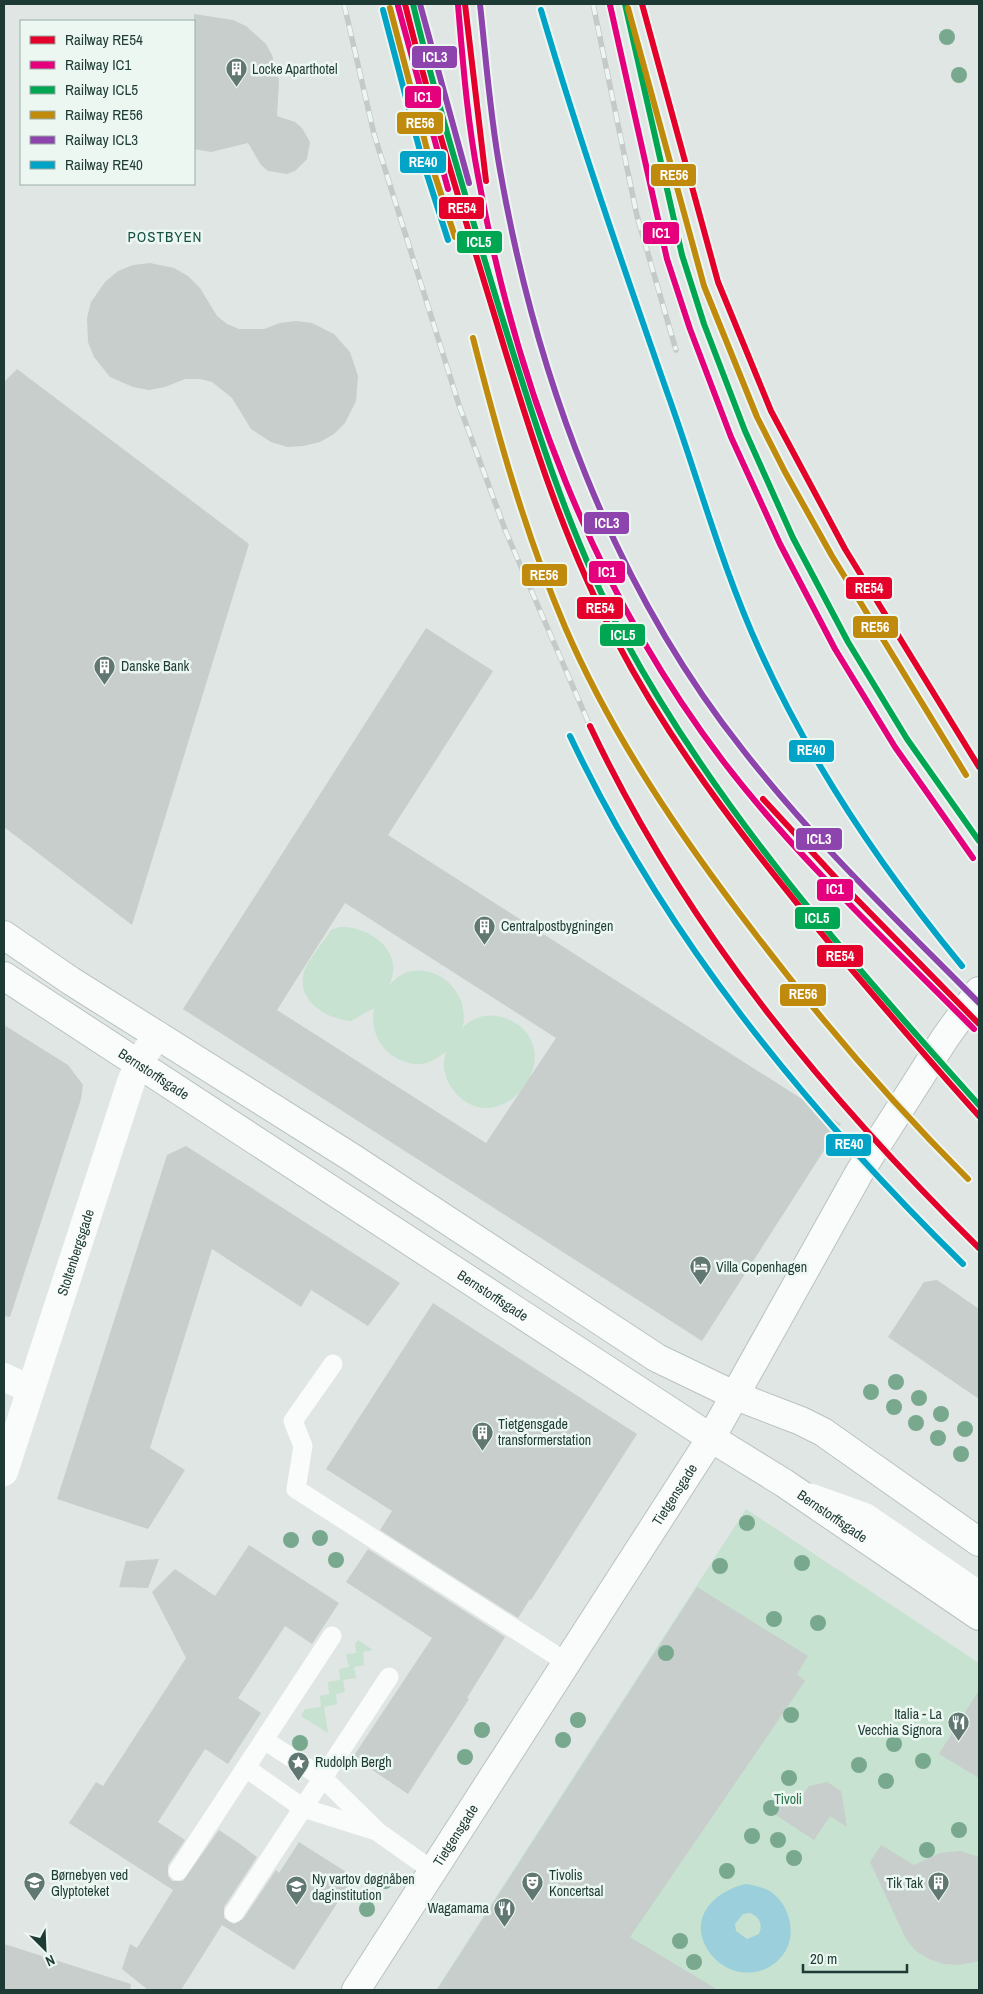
<svg xmlns="http://www.w3.org/2000/svg" width="983" height="1994" viewBox="0 0 983 1994" font-family="'Archivo Narrow',sans-serif">
<style>
.green{fill:#c7e2d0}
.water{fill:#9bcfdb;fill-rule:evenodd}
.building{fill:#c7cecb;fill-rule:evenodd}
.lines{fill:none;stroke-linecap:round;stroke-linejoin:round}
.secondary-casing{stroke:#b8c3c0;stroke-width:30}
.lane{stroke:#fafbfb;stroke-width:19}
.street{stroke:#fafbfb;stroke-width:28}
.secondary{stroke:#fafbfb;stroke-width:28}
.rail-casing{stroke:#c5c9c8;stroke-width:5.5}
.rail{stroke:#edf7f2;stroke-width:4;stroke-dasharray:11;stroke-linecap:butt}
.rail-1-casing{stroke:#edf7f2;stroke-width:10}
.rail-2-casing{stroke:#edf7f2;stroke-width:10}
.rail-3-casing{stroke:#edf7f2;stroke-width:10}
.rail-4-casing{stroke:#edf7f2;stroke-width:10}
.rail-5-casing{stroke:#edf7f2;stroke-width:10}
.rail-6-casing{stroke:#edf7f2;stroke-width:10}
.rail-1{stroke:#e4002b;stroke-width:6}
.rail-2{stroke:#e5007d;stroke-width:6}
.rail-3{stroke:#00a651;stroke-width:6}
.rail-4{stroke:#c08b0d;stroke-width:6}
.rail-5{stroke:#8e44ad;stroke-width:6}
.rail-6{stroke:#01a4c6;stroke-width:6}
.tree{fill:#78a88e}
.labels{text-anchor:middle;stroke-width:5;stroke-linejoin:round;paint-order:stroke}
.poi-label{font-size:14px;fill:#1d3b34;stroke:#edf7f2;text-anchor:start}
.street-label{font-size:14px;fill:#1d3b34;stroke:#edf7f2}
.park-label{font-size:14px;fill:#237647;stroke:#edf7f2}
.neighbourhood-label{font-size:15px;letter-spacing:1px;fill:#174f44;stroke:#edf7f2}
.line-badge{stroke:#edf7f2;stroke-width:2}
.badge-label{font-size:14px;text-anchor:middle;font-weight:bold;fill:#fff}
</style>
<rect width="100%" height="100%" fill="#e0e6e4"/>
<g class="green">
<path d="M 339,927 C 369,925 406,952 389,985 C 394,981 399,975 405,973 C 439,961 472,996 462,1029 C 476,1012 499,1012 517,1024 C 568,1060 497,1144 454,1091 C 445,1080 441,1065 446,1052 C 439,1056 431,1063 422,1064 C 415,1065 409,1063 403,1061 C 380,1052 370,1031 374,1008 L 351,1021 C 327,1019 296,1001 304,972 C 309,958 323,943 331,930 Z"/>
<path d="M 746,1509 L 979,1663 L 979,1990 L 436,1990 Z"/>
<path d="M 358,1640 L 373,1650 L 363,1652 L 364,1665 L 354,1667 L 356,1678 L 343,1680 L 345,1692 L 336,1694 L 337,1704 L 324,1707 L 328,1733 L 301,1716 L 305,1709 L 321,1707 L 320,1696 L 329,1694 L 328,1682 L 340,1680 L 339,1669 L 349,1667 L 346,1654 L 356,1653 L 355,1644 Z"/>
</g>
<path class="water" d="M 746,1884 C 757,1886 769,1888 777,1897 C 792,1912 796,1939 782,1956 C 760,1983 721,1975 706,1947 C 689,1915 717,1890 746,1884 ZM 750,1913 C 760,1917 763,1924 759,1934 L 747,1939 L 736,1931 L 735,1924 L 743,1914 Z"/>
<g class="building">
<path d="M 194,14 L 233,20 L 246,26 L 266,44 L 272,55 L 279,81 L 277,116 L 295,122 L 302,128 L 310,142 L 307,159 L 295,171 L 287,174 L 268,171 L 261,165 L 248,143 L 211,152 L 194,149 Z"/>
<path d="M 150,263 L 174,268 L 188,276 L 200,288 L 217,316 L 227,324 L 239,329 L 264,329 L 280,323 L 296,321 L 312,323 L 334,334 L 350,352 L 358,376 L 356,401 L 345,423 L 334,434 L 320,442 L 303,446 L 287,447 L 271,442 L 251,429 L 232,398 L 212,382 L 200,379 L 185,379 L 165,387 L 149,390 L 133,387 L 110,377 L 94,357 L 88,342 L 87,318 L 91,302 L 105,282 L 118,271 L 133,265 Z"/>
<path d="M 17,369 L 249,544 L 132,925 L 4,827 L 4,382 Z"/>
<path d="M 426,628 L 493,671 L 388,835 L 841,1124 L 702,1341 L 183,1009 ZM 345,903 L 556,1038 L 486,1143 L 277,1010 Z"/>
<path d="M 4,1025 L 68,1065 L 83,1085 L 81,1099 L 10,1317 L 4,1316 Z"/>
<path d="M 186,1146 L 400,1283 L 368,1326 L 311,1290 L 301,1307 L 212,1249 L 150,1448 L 185,1470 L 148,1529 L 57,1499 L 167,1155 Z"/>
<path d="M 937,1280 L 979,1309 L 979,1399 L 888,1337 L 924,1282 Z"/>
<path d="M 433,1303 L 637,1434 L 531,1600 L 530,1599 L 518,1618 L 380,1530 L 392,1511 L 326,1469 Z"/>
<path d="M 249,1545 L 339,1603 L 312,1644 L 285,1626 L 238,1698 L 261,1713 L 228,1764 L 205,1749 L 158,1822 L 185,1840 L 168,1865 L 168,1876 L 172,1881 L 183,1881 L 219,1830 L 240,1844 L 257,1857 L 224,1907 L 224,1918 L 234,1924 L 243,1919 L 276,1870 L 279,1873 L 299,1842 L 354,1877 L 294,1970 L 222,1925 L 181,1990 L 148,1990 L 122,1969 L 130,1944 L 137,1948 L 173,1890 L 69,1823 L 96,1782 L 103,1786 L 186,1658 L 152,1592 L 175,1569 L 215,1596 Z"/>
<path d="M 368,1549 L 505,1637 L 467,1698 L 469,1699 L 408,1794 L 353,1757 L 432,1638 L 346,1582 Z"/>
<path d="M 159,1559 L 148,1588 L 119,1587 L 126,1561 Z"/>
<path d="M 697,1587 L 808,1656 L 797,1674 L 805,1681 L 630,1937 L 718,1990 L 437,1990 Z"/>
<path d="M 979,1690 L 979,1778 L 939,1754 Z"/>
<path d="M 827,1782 L 841,1791 L 847,1827 L 830,1816 L 814,1840 L 765,1808 L 798,1802 L 809,1786 Z"/>
<path d="M 881,1845 L 914,1865 L 940,1853 L 960,1851 L 979,1857 L 979,1961 L 959,1965 L 944,1964 L 929,1959 L 916,1951 L 906,1939 L 870,1862 Z"/>
<path d="M 4,1944 L 131,1984 L 130,1990 L 4,1990 Z"/>
</g>
<g class="lines">
<defs>
<g id="secondary">
<path d="M 4,935 L 71,981 L 351,1157 L 657,1358 L 736,1396 L 801,1421 L 823,1432 L 979,1542"/>
<path id="s2" d="M 4,976 L 711,1438 L 784,1483 L 979,1616"/>
<path id="s3" d="M 356,1990 L 711,1438 L 859,1173 L 945,1038 L 979,991"/>
</g>
</defs>
<use href="#secondary" class="secondary-casing"/>
<g class="lane">
<path d="M 333,1364 L 293,1421 L 303,1446 L 296,1489 L 566,1662"/>
<path d="M 811,1493 L 867,1513 L 979,1590"/>
<path d="M 264,1740 L 323,1778 L 378,1832 L 433,1871"/>
<path d="M 246,1768 L 303,1808 L 373,1830"/>
<path d="M 178,1871 L 332,1636"/>
<path d="M 234,1913 L 389,1677"/>
</g>
<g class="street">
<path d="M 4,1377 L 29,1389"/>
<path id="s1" d="M 4,1472 L 131,1082 L 138,1064 L 157,1035"/>
</g>
<use href="#secondary" class="secondary"/>
<defs>
<g id="rail">
<path d="M 344,4 L 374,134 L 459,405 L 506,532 L 590,726"/>
<path d="M 593,4 L 637,216 L 676,350"/>
</g>
</defs>
<use href="#rail" class="rail-casing"/>
<use href="#rail" class="rail"/>
<defs>
<g id="rail-1">
<path d="M 405,4 C 431,109 463,213 495,317 C 528,427 562,538 616,640 C 676,755 758,857 841,957 C 886,1010 932,1064 979,1116"/>
<path d="M 465,4 L 486,181"/>
<path d="M 642,4 L 718,282 L 771,411 L 845,549 L 979,767"/>
<path d="M 590,726 C 685,927 822,1093 979,1248"/>
<path d="M 763,799 L 835,877 L 979,1024"/>
</g>
<g id="rail-2">
<path d="M 458,5 C 463,62 467,119 478,176 C 516,385 593,590 723,761 C 797,858 888,942 974,1029"/>
<path d="M 610,5 L 667,259 L 690,329 L 731,437 L 780,544 L 835,649 L 895,747 L 973,858"/>
<path d="M 398,6 L 448,189"/>
</g>
<g id="rail-3">
<path d="M 413,4 C 438,108 470,211 501,314 C 535,424 569,536 624,638 C 716,809 850,961 979,1105"/>
<path d="M 625,4 L 682,255 L 704,324 L 745,431 L 793,538 L 848,642 L 907,739 L 979,841"/>
</g>
<g id="rail-4">
<path d="M 390,8 L 429,157 L 455,237"/>
<path d="M 628,8 L 704,286 L 757,417 L 785,472 L 832,556 L 966,775"/>
<path d="M 473,338 C 498,436 525,533 565,627 C 612,736 681,837 753,931 C 819,1018 891,1102 968,1179"/>
</g>
<g id="rail-5">
<path d="M 420,4 L 469,183"/>
<path d="M 480,4 C 486,59 490,115 500,170 C 536,376 612,585 743,750 C 814,841 898,921 979,1003"/>
</g>
<g id="rail-6">
<path d="M 383,10 L 422,159 L 448,240"/>
<path d="M 541,10 C 579,139 623,266 667,392 C 698,478 722,568 760,651 C 812,766 882,869 962,966"/>
<path d="M 570,736 C 666,939 804,1107 963,1264"/>
</g>
</defs>
<use href="#rail-1" class="rail-1-casing"/>
<use href="#rail-2" class="rail-2-casing"/>
<use href="#rail-3" class="rail-3-casing"/>
<use href="#rail-4" class="rail-4-casing"/>
<use href="#rail-5" class="rail-5-casing"/>
<use href="#rail-6" class="rail-6-casing"/>
<use href="#rail-1" class="rail-1"/>
<use href="#rail-2" class="rail-2"/>
<use href="#rail-3" class="rail-3"/>
<use href="#rail-4" class="rail-4"/>
<use href="#rail-5" class="rail-5"/>
<use href="#rail-6" class="rail-6"/>
</g>
<g class="tree">
<circle cx="947" cy="37" r="8"/>
<circle cx="959" cy="75" r="8"/>
<circle cx="896" cy="1382" r="8"/>
<circle cx="871" cy="1392" r="8"/>
<circle cx="919" cy="1398" r="8"/>
<circle cx="894" cy="1407" r="8"/>
<circle cx="941" cy="1414" r="8"/>
<circle cx="916" cy="1423" r="8"/>
<circle cx="965" cy="1429" r="8"/>
<circle cx="938" cy="1438" r="8"/>
<circle cx="961" cy="1454" r="8"/>
<circle cx="747" cy="1523" r="8"/>
<circle cx="320" cy="1538" r="8"/>
<circle cx="291" cy="1540" r="8"/>
<circle cx="336" cy="1560" r="8"/>
<circle cx="802" cy="1563" r="8"/>
<circle cx="720" cy="1566" r="8"/>
<circle cx="774" cy="1619" r="8"/>
<circle cx="818" cy="1623" r="8"/>
<circle cx="666" cy="1653" r="8"/>
<circle cx="791" cy="1715" r="8"/>
<circle cx="578" cy="1720" r="8"/>
<circle cx="482" cy="1730" r="8"/>
<circle cx="563" cy="1740" r="8"/>
<circle cx="300" cy="1743" r="8"/>
<circle cx="894" cy="1744" r="8"/>
<circle cx="465" cy="1757" r="8"/>
<circle cx="923" cy="1761" r="8"/>
<circle cx="859" cy="1765" r="8"/>
<circle cx="789" cy="1778" r="8"/>
<circle cx="886" cy="1781" r="8"/>
<circle cx="771" cy="1808" r="8"/>
<circle cx="959" cy="1830" r="8"/>
<circle cx="752" cy="1836" r="8"/>
<circle cx="778" cy="1840" r="8"/>
<circle cx="927" cy="1850" r="8"/>
<circle cx="794" cy="1858" r="8"/>
<circle cx="727" cy="1871" r="8"/>
<circle cx="385" cy="1881" r="8"/>
<circle cx="367" cy="1909" r="8"/>
<circle cx="680" cy="1941" r="8"/>
<circle cx="694" cy="1962" r="8"/>
</g>
<defs>
<symbol id="building-pin" viewBox="-11 -11 22 30"><path d="M0 17L-7.5 6A9.5 9.5 0 1 1 7.5 6Z" fill="#617772" stroke="#edf7f2"/><path d="M-4-6H4V6H1V3H-1V6H-4ZM-2.5-4.3h1.7v1.8h-1.7ZM.8-4.3h1.7v1.8H.8ZM-2.5-1h1.7V.8h-1.7ZM.8-1h1.7V.8H.8Z" fill="#fff"/></symbol>
<symbol id="hotel-pin" viewBox="-11 -11 22 30"><path d="M0 17L-7.5 6A9.5 9.5 0 1 1 7.5 6Z" fill="#617772" stroke="#edf7f2"/><path d="M-6-4.5h1.5V1H6V5H4.5V3h-9V5H-6ZM-4 0a1.8 1.8 0 1 1 3.6 0ZM.5 0V-2.5h3Q6-2.5 6 0Z" fill="#fff"/></symbol>
<symbol id="restaurant-pin" viewBox="-11 -11 22 30"><path d="M0 17L-7.5 6A9.5 9.5 0 1 1 7.5 6Z" fill="#617772" stroke="#edf7f2"/><path d="M-5-6h1v4h1v-4h1v4h1v-4h1v5L-1.5 .5V6h-2V.5L-5-1ZM5-6V6H3V1.5H1.5Q1.5-4 5-6Z" fill="#fff"/></symbol>
<symbol id="sight-pin" viewBox="-11 -11 22 30"><path d="M0 17L-7.5 6A9.5 9.5 0 1 1 7.5 6Z" fill="#617772" stroke="#edf7f2"/><path d="M0-6L1.8-2.2L6-1.7L2.9 1.2L3.7 5.4L0 3.3L-3.7 5.4L-2.9 1.2L-6-1.7L-1.8-2.2Z" fill="#fff"/></symbol>
<symbol id="school-pin" viewBox="-11 -11 22 30"><path d="M0 17L-7.5 6A9.5 9.5 0 1 1 7.5 6Z" fill="#617772" stroke="#edf7f2"/><path d="M0-5L7-2L0 1L-7-2ZM-4 1L0 2.5L4 1V4Q0 6-4 4Z" fill="#fff"/></symbol>
<symbol id="theatre-pin" viewBox="-11 -11 22 30"><path d="M0 17L-7.5 6A9.5 9.5 0 1 1 7.5 6Z" fill="#617772" stroke="#edf7f2"/><path d="M-5-5.5Q0-4 5-5.5V0Q5 5 0 6Q-5 5-5 0ZM-3.3-2.5H-1v1.5H-3.3ZM1-2.5H3.3v1.5H1ZM-2.8 1Q0 5.5 2.8 1Z" fill="#fff"/></symbol>
</defs>
<g fill-rule="evenodd">
<use href="#building-pin" x="224" y="56" width="25" height="34"/>
<use href="#building-pin" x="92" y="654" width="25" height="34"/>
<use href="#building-pin" x="472" y="914" width="25" height="34"/>
<use href="#hotel-pin" x="688" y="1254" width="25" height="34"/>
<use href="#building-pin" x="470" y="1420" width="25" height="34"/>
<use href="#restaurant-pin" x="946" y="1710" width="25" height="34"/>
<use href="#sight-pin" x="286" y="1750" width="25" height="34"/>
<use href="#school-pin" x="22" y="1870" width="25" height="34"/>
<use href="#theatre-pin" x="520" y="1870" width="25" height="34"/>
<use href="#building-pin" x="926" y="1870" width="25" height="34"/>
<use href="#school-pin" x="284" y="1874" width="25" height="34"/>
<use href="#restaurant-pin" x="492" y="1896" width="25" height="34"/>
</g>
<g class="labels">
<g class="poi-label">
<text x="252" y="74">Locke Aparthotel</text>
<text x="121" y="671">Danske Bank</text>
<text x="501" y="931">Centralpostbygningen</text>
<text x="716" y="1272">Villa Copenhagen</text>
<text x="498" y="1429">Tietgensgade<tspan x="498" dy="16">transformerstation</tspan></text>
<text x="942" y="1719" text-anchor="end">Italia - La<tspan x="942" dy="16">Vecchia Signora</tspan></text>
<text x="315" y="1767">Rudolph Bergh</text>
<text x="51" y="1880">Børnebyen ved<tspan x="51" dy="16">Glyptoteket</tspan></text>
<text x="549" y="1880">Tivolis<tspan x="549" dy="16">Koncertsal</tspan></text>
<text x="312" y="1884">Ny vartov døgnåben<tspan x="312" dy="16">daginstitution</tspan></text>
<text x="923" y="1888" text-anchor="end">Tik Tak</text>
<text x="489" y="1913" text-anchor="end">Wagamama</text>
</g>
<g class="street-label">
<text dy="5" stroke="none"><textPath href="#s2" startOffset="179">Bernstorffsgade</textPath></text>
<text dy="5" stroke="none"><textPath href="#s1" startOffset="231">Stoltenbergsgade</textPath></text>
<text dy="5" stroke="none"><textPath href="#s2" startOffset="584">Bernstorffsgade</textPath></text>
<text dy="5" stroke="none"><textPath href="#s3" startOffset="589">Tietgensgade</textPath></text>
<text dy="5" stroke="none"><textPath href="#s2" startOffset="989">Bernstorffsgade</textPath></text>
<text dy="5" stroke="none"><textPath href="#s3" startOffset="184">Tietgensgade</textPath></text>
</g>
<g class="park-label">
<text x="788" y="1804">Tivoli</text>
</g>
<g class="neighbourhood-label">
<text x="165" y="242">POSTBYEN</text>
</g>
</g>
<g class="line-badge">
<rect x="411" y="45" width="47" height="24" rx="5" fill="#8e44ad"/>
<rect x="404" y="85" width="38" height="24" rx="5" fill="#e5007d"/>
<rect x="396" y="111" width="48" height="24" rx="5" fill="#c08b0d"/>
<rect x="399" y="150" width="48" height="24" rx="5" fill="#01a4c6"/>
<rect x="650" y="163" width="47" height="24" rx="5" fill="#c08b0d"/>
<rect x="438" y="196" width="47" height="24" rx="5" fill="#e4002b"/>
<rect x="642" y="221" width="38" height="24" rx="5" fill="#e5007d"/>
<rect x="456" y="230" width="47" height="24" rx="5" fill="#00a651"/>
<rect x="583" y="511" width="47" height="24" rx="5" fill="#8e44ad"/>
<rect x="588" y="560" width="38" height="24" rx="5" fill="#e5007d"/>
<rect x="521" y="563" width="47" height="24" rx="5" fill="#c08b0d"/>
<rect x="845" y="576" width="48" height="24" rx="5" fill="#e4002b"/>
<rect x="576" y="596" width="48" height="24" rx="5" fill="#e4002b"/>
<rect x="852" y="615" width="47" height="24" rx="5" fill="#c08b0d"/>
<rect x="599" y="623" width="47" height="24" rx="5" fill="#00a651"/>
<rect x="788" y="739" width="47" height="24" rx="5" fill="#01a4c6"/>
<rect x="795" y="827" width="48" height="24" rx="5" fill="#8e44ad"/>
<rect x="816" y="878" width="38" height="24" rx="5" fill="#e5007d"/>
<rect x="794" y="906" width="47" height="24" rx="5" fill="#00a651"/>
<rect x="816" y="944" width="48" height="24" rx="5" fill="#e4002b"/>
<rect x="779" y="983" width="48" height="24" rx="5" fill="#c08b0d"/>
<rect x="825" y="1133" width="47" height="24" rx="5" fill="#01a4c6"/>
</g>
<g class="badge-label">
<text x="435" y="62">ICL3</text>
<text x="423" y="102">IC1</text>
<text x="420" y="128">RE56</text>
<text x="423" y="167">RE40</text>
<text x="674" y="180">RE56</text>
<text x="462" y="213">RE54</text>
<text x="661" y="238">IC1</text>
<text x="479" y="247">ICL5</text>
<text x="607" y="528">ICL3</text>
<text x="607" y="577">IC1</text>
<text x="544" y="580">RE56</text>
<text x="869" y="593">RE54</text>
<text x="600" y="613">RE54</text>
<text x="875" y="632">RE56</text>
<text x="623" y="640">ICL5</text>
<text x="811" y="755">RE40</text>
<text x="819" y="844">ICL3</text>
<text x="835" y="894">IC1</text>
<text x="817" y="923">ICL5</text>
<text x="840" y="961">RE54</text>
<text x="803" y="999">RE56</text>
<text x="849" y="1149">RE40</text>
</g>
<rect width="983" height="1994" fill="none" stroke="#1d3b34" stroke-width="10"/>
<rect x="20" y="20" width="175" height="165" fill="#edf7f2" stroke="#9aaca6"/>
<rect x="30" y="36" width="25" height="8" fill="#e4002b" stroke="#9aaca6"/>
<text x="65" y="45" font-size="15" fill="#1d3b34">Railway RE54</text>
<rect x="30" y="61" width="25" height="8" fill="#e5007d" stroke="#9aaca6"/>
<text x="65" y="70" font-size="15" fill="#1d3b34">Railway IC1</text>
<rect x="30" y="86" width="25" height="8" fill="#00a651" stroke="#9aaca6"/>
<text x="65" y="95" font-size="15" fill="#1d3b34">Railway ICL5</text>
<rect x="30" y="111" width="25" height="8" fill="#c08b0d" stroke="#9aaca6"/>
<text x="65" y="120" font-size="15" fill="#1d3b34">Railway RE56</text>
<rect x="30" y="136" width="25" height="8" fill="#8e44ad" stroke="#9aaca6"/>
<text x="65" y="145" font-size="15" fill="#1d3b34">Railway ICL3</text>
<rect x="30" y="161" width="25" height="8" fill="#01a4c6" stroke="#9aaca6"/>
<text x="65" y="170" font-size="15" fill="#1d3b34">Railway RE40</text>
<g transform="translate(45 1949) rotate(156)" stroke="#edf7f2" stroke-width="4" paint-order="stroke">
<path d="M0-4L9 19L0 12L-9 19Z" fill="#1d3b34"/>
<text y="-8" font-size="14" font-weight="bold" text-anchor="middle" fill="#1d3b34">N</text>
</g>
<path d="M803 1964v8h104v-8" fill="none" stroke="#1d3b34" stroke-width="2.5"/>
<text x="810" y="1964" font-size="15" fill="#1d3b34" stroke="#edf7f2" stroke-width="4" paint-order="stroke">20 m</text>
</svg>
